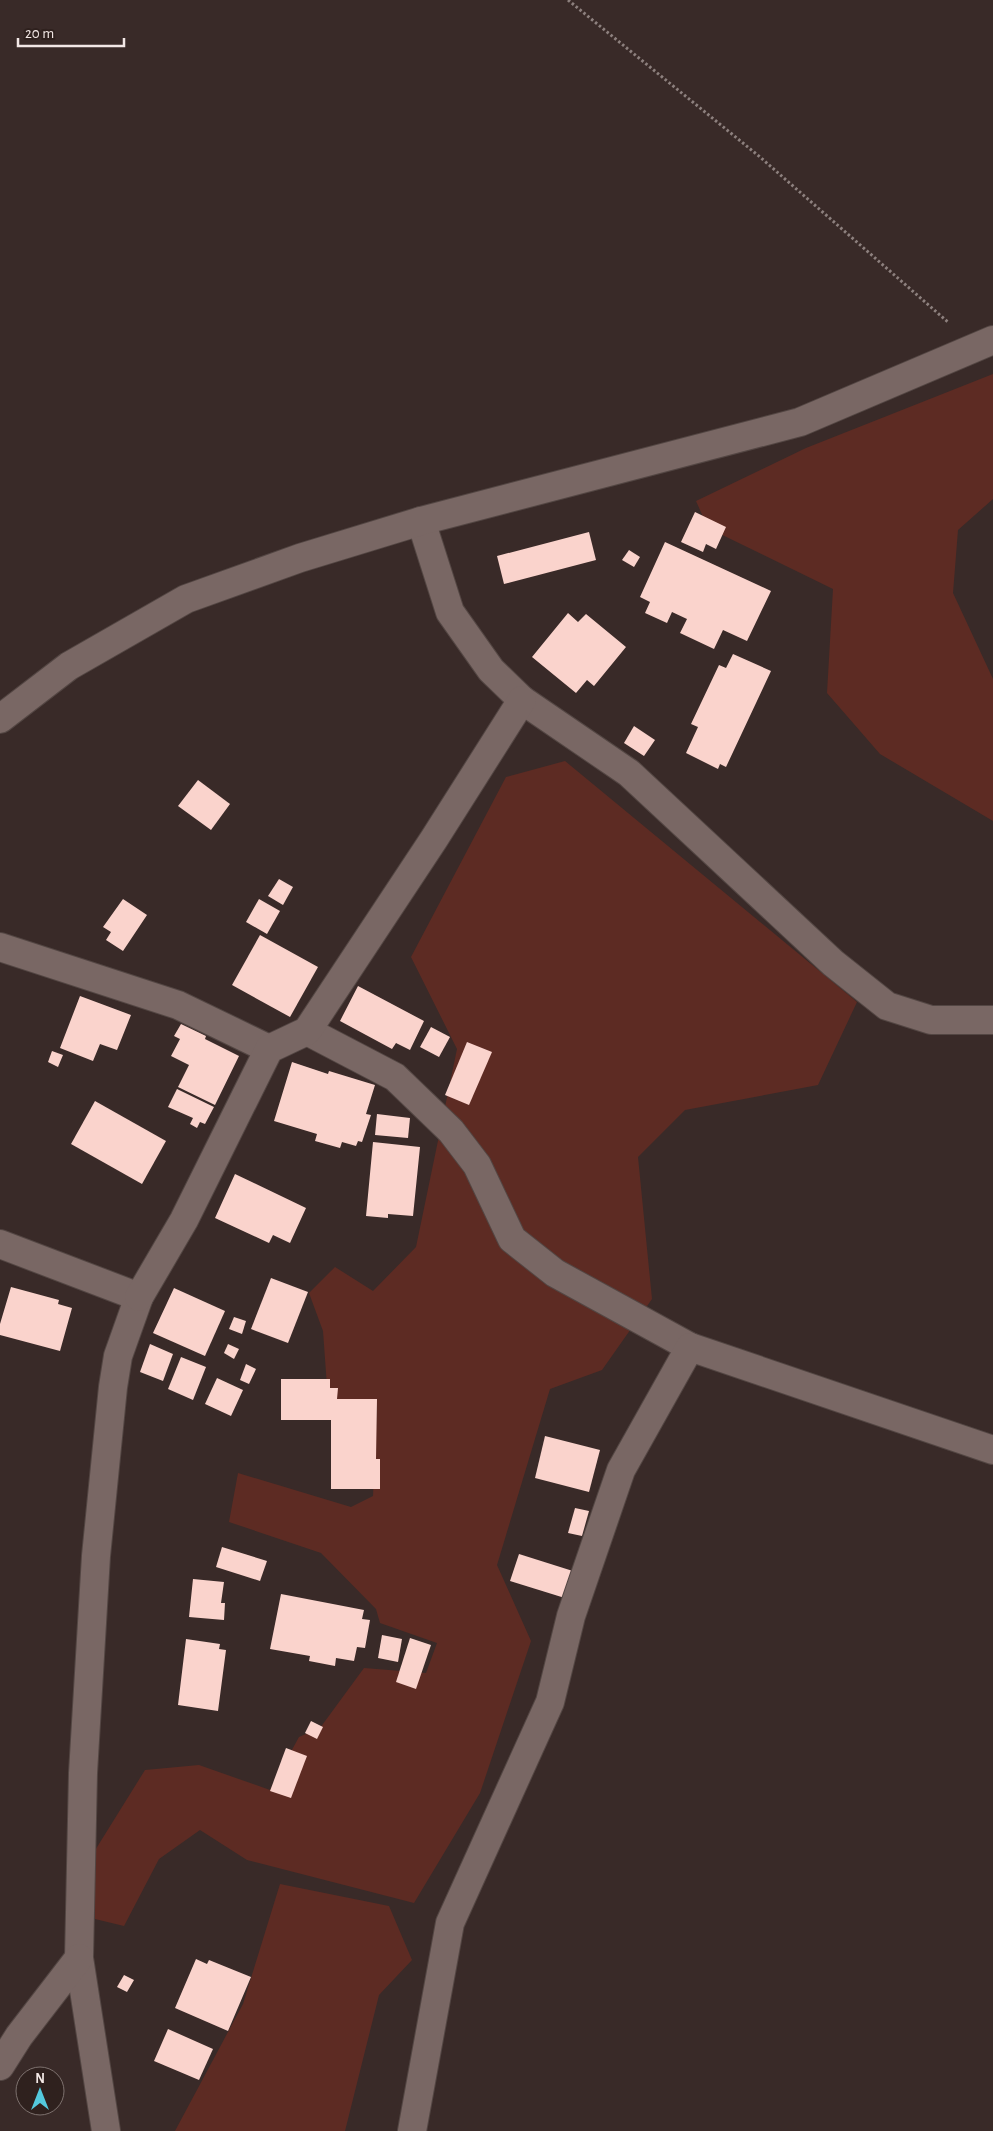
<svg xmlns="http://www.w3.org/2000/svg" width="993" height="2131" viewBox="0 0 993 2131" font-family="'Alegreya Sans',sans-serif">
<style>
.green{fill:#5d2b23}
.building{fill:#fad3cc}
.lines{fill:none;stroke-linecap:round;stroke-linejoin:round}
.minor-casing{stroke:#534643;stroke-width:30}
.path{stroke:#8d807e;stroke-width:3;stroke-dasharray:2.5 2.5;stroke-linecap:butt}
.minor{stroke:#796764;stroke-width:28}
</style>
<rect width="100%" height="100%" fill="#392a28"/>
<g class="green">
<path d="M 993,374 L 993,499 L 958,530 L 953,593 L 993,679 L 993,821 L 880,754 L 827,693 L 833,589 L 708,528 L 696,501 L 806,448 Z"/>
<path d="M 565,761 L 857,1002 L 818,1085 L 685,1110 L 638,1157 L 652,1299 L 602,1370 L 550,1389 L 497,1565 L 531,1641 L 480,1793 L 414,1903 L 247,1860 L 200,1830 L 159,1859 L 124,1926 L 95,1919 L 94,1852 L 145,1770 L 199,1765 L 270,1790 L 299,1737 L 320,1728 L 364,1668 L 426,1673 L 437,1643 L 380,1623 L 376,1609 L 321,1553 L 229,1522 L 238,1473 L 351,1507 L 373,1496 L 377,1406 L 328,1400 L 323,1331 L 309,1293 L 335,1267 L 373,1291 L 416,1247 L 457,1049 L 411,957 L 506,777 Z"/>
<path d="M 280,1884 L 389,1906 L 412,1960 L 379,1995 L 345,2131 L 175,2131 L 243,2004 Z"/>
</g>
<g class="building">
<path d="M 695,512 L 726,527 L 716,549 L 706,544 L 703,552 L 681,542 Z"/>
<path d="M 589,532 L 596,560 L 504,584 L 497,556 Z"/>
<path d="M 665,542 L 771,591 L 747,641 L 723,630 L 714,649 L 680,633 L 687,619 L 672,612 L 667,623 L 645,613 L 650,602 L 640,597 Z"/>
<path d="M 629,550 L 640,557 L 634,567 L 622,560 Z"/>
<path d="M 568,613 L 578,622 L 586,614 L 626,647 L 594,686 L 587,680 L 576,693 L 532,657 Z"/>
<path d="M 733,654 L 771,671 L 726,767 L 720,764 L 718,769 L 686,753 L 698,727 L 691,724 L 719,665 L 726,668 Z"/>
<path d="M 634,726 L 655,740 L 644,756 L 624,743 Z"/>
<path d="M 198,780 L 230,804 L 211,830 L 178,806 Z"/>
<path d="M 279,879 L 293,887 L 283,905 L 268,896 Z"/>
<path d="M 123,899 L 147,915 L 123,951 L 106,940 L 111,932 L 103,927 Z"/>
<path d="M 259,899 L 280,911 L 267,934 L 246,922 Z"/>
<path d="M 260,935 L 318,967 L 290,1017 L 232,985 Z"/>
<path d="M 358,986 L 424,1021 L 410,1050 L 396,1043 L 392,1049 L 340,1021 Z"/>
<path d="M 80,996 L 131,1015 L 117,1050 L 100,1044 L 93,1061 L 60,1048 Z"/>
<path d="M 181,1024 L 206,1036 L 205,1039 L 239,1056 L 215,1105 L 178,1087 L 189,1065 L 171,1056 L 180,1039 L 174,1036 Z"/>
<path d="M 431,1027 L 450,1037 L 439,1057 L 420,1047 Z"/>
<path d="M 467,1042 L 492,1052 L 469,1105 L 445,1095 Z"/>
<path d="M 52,1051 L 63,1055 L 58,1067 L 48,1062 Z"/>
<path d="M 292,1062 L 328,1074 L 329,1071 L 375,1085 L 366,1114 L 371,1115 L 362,1142 L 358,1141 L 356,1146 L 342,1142 L 340,1148 L 315,1141 L 317,1134 L 274,1121 Z"/>
<path d="M 177,1089 L 214,1107 L 205,1124 L 200,1122 L 197,1128 L 190,1124 L 193,1118 L 168,1107 Z"/>
<path d="M 95,1101 L 166,1141 L 142,1184 L 71,1144 Z"/>
<path d="M 377,1114 L 410,1118 L 408,1138 L 375,1135 Z"/>
<path d="M 373,1142 L 420,1147 L 413,1216 L 388,1214 L 388,1218 L 366,1216 Z"/>
<path d="M 235,1174 L 306,1208 L 290,1243 L 273,1235 L 269,1243 L 215,1218 Z"/>
<path d="M 271,1278 L 308,1292 L 288,1343 L 251,1329 Z"/>
<path d="M 11,1287 L 59,1300 L 58,1304 L 72,1308 L 60,1351 L 0,1335 L 0,1324 Z"/>
<path d="M 174,1288 L 225,1311 L 205,1356 L 153,1333 Z"/>
<path d="M 234,1317 L 246,1321 L 242,1334 L 229,1329 Z"/>
<path d="M 150,1344 L 173,1354 L 163,1381 L 140,1372 Z"/>
<path d="M 228,1344 L 239,1349 L 234,1359 L 224,1353 Z"/>
<path d="M 181,1357 L 206,1367 L 193,1400 L 168,1389 Z"/>
<path d="M 246,1364 L 256,1369 L 249,1384 L 240,1380 Z"/>
<path d="M 217,1378 L 243,1390 L 231,1416 L 205,1404 Z"/>
<path d="M 281,1379 L 330,1379 L 330,1388 L 338,1388 L 337,1399 L 377,1399 L 376,1459 L 380,1459 L 380,1489 L 331,1489 L 331,1420 L 281,1420 Z"/>
<path d="M 545,1436 L 600,1450 L 589,1492 L 535,1478 Z"/>
<path d="M 575,1508 L 589,1511 L 582,1536 L 568,1533 Z"/>
<path d="M 222,1547 L 267,1561 L 260,1581 L 216,1567 Z"/>
<path d="M 519,1554 L 576,1572 L 568,1599 L 510,1581 Z"/>
<path d="M 193,1579 L 224,1582 L 221,1603 L 225,1603 L 224,1620 L 189,1617 Z"/>
<path d="M 281,1594 L 364,1610 L 362,1619 L 370,1620 L 365,1648 L 357,1647 L 354,1661 L 336,1658 L 335,1666 L 309,1661 L 310,1656 L 270,1649 Z"/>
<path d="M 382,1635 L 402,1639 L 398,1662 L 378,1658 Z"/>
<path d="M 410,1638 L 431,1645 L 416,1689 L 396,1682 Z"/>
<path d="M 186,1639 L 220,1644 L 219,1649 L 226,1650 L 218,1711 L 178,1705 Z"/>
<path d="M 311,1721 L 323,1727 L 317,1739 L 305,1733 Z"/>
<path d="M 286,1748 L 307,1756 L 291,1798 L 270,1791 Z"/>
<path d="M 196,1959 L 207,1964 L 209,1960 L 251,1977 L 228,2031 L 175,2008 Z"/>
<path d="M 124,1975 L 134,1980 L 127,1992 L 117,1987 Z"/>
<path d="M 168,2029 L 213,2049 L 199,2080 L 154,2061 Z"/>
</g>
<g class="lines">
<defs>
<g id="minor">
<path d="M 421,521 L 450,612 L 491,670 L 522,700 L 629,773 L 833,963 L 887,1006 L 931,1020 L 993,1020"/>
<path d="M 0,719 L 69,666 L 186,599 L 300,558 L 421,521 L 800,422 L 993,340"/>
<path d="M 0,947 L 178,1005 L 269,1049"/>
<path d="M 307,1031 L 395,1077 L 451,1131 L 477,1165 L 512,1239 L 555,1273 L 690,1347"/>
<path d="M 0,1244 L 139,1297 L 118,1356 L 113,1387 L 96,1556 L 83,1773 L 79,1958 L 106,2131"/>
<path d="M 139,1297 L 184,1220 L 269,1049 L 307,1031 L 434,839 L 522,700"/>
<path d="M 0,2066 L 19,2036 L 79,1958"/>
<path d="M 412,2131 L 450,1923 L 550,1702 L 571,1616 L 621,1470 L 690,1347 L 993,1450"/>
</g>
</defs>
<use href="#minor" class="minor-casing"/>
<path class="path" d="M 568,0 L 760,157 L 949,323"/>
<use href="#minor" class="minor"/>
</g>
<g transform="translate(40 2091)"><circle r="24" fill="#2f211e" stroke="#7d716e"/>
<path d="M0-4L9 19L0 12L-9 19Z" fill="#54cade"/>
<text y="-8" font-size="14" font-weight="bold" text-anchor="middle" fill="#f3e8e6">N</text>
</g>
<path d="M18 38v8h106v-8" fill="none" stroke="#f3e8e6" stroke-width="2.5"/>
<text x="25" y="38" font-size="15" fill="#f3e8e6" stroke="#2f211e" stroke-width="4" paint-order="stroke">20 m</text>
</svg>
